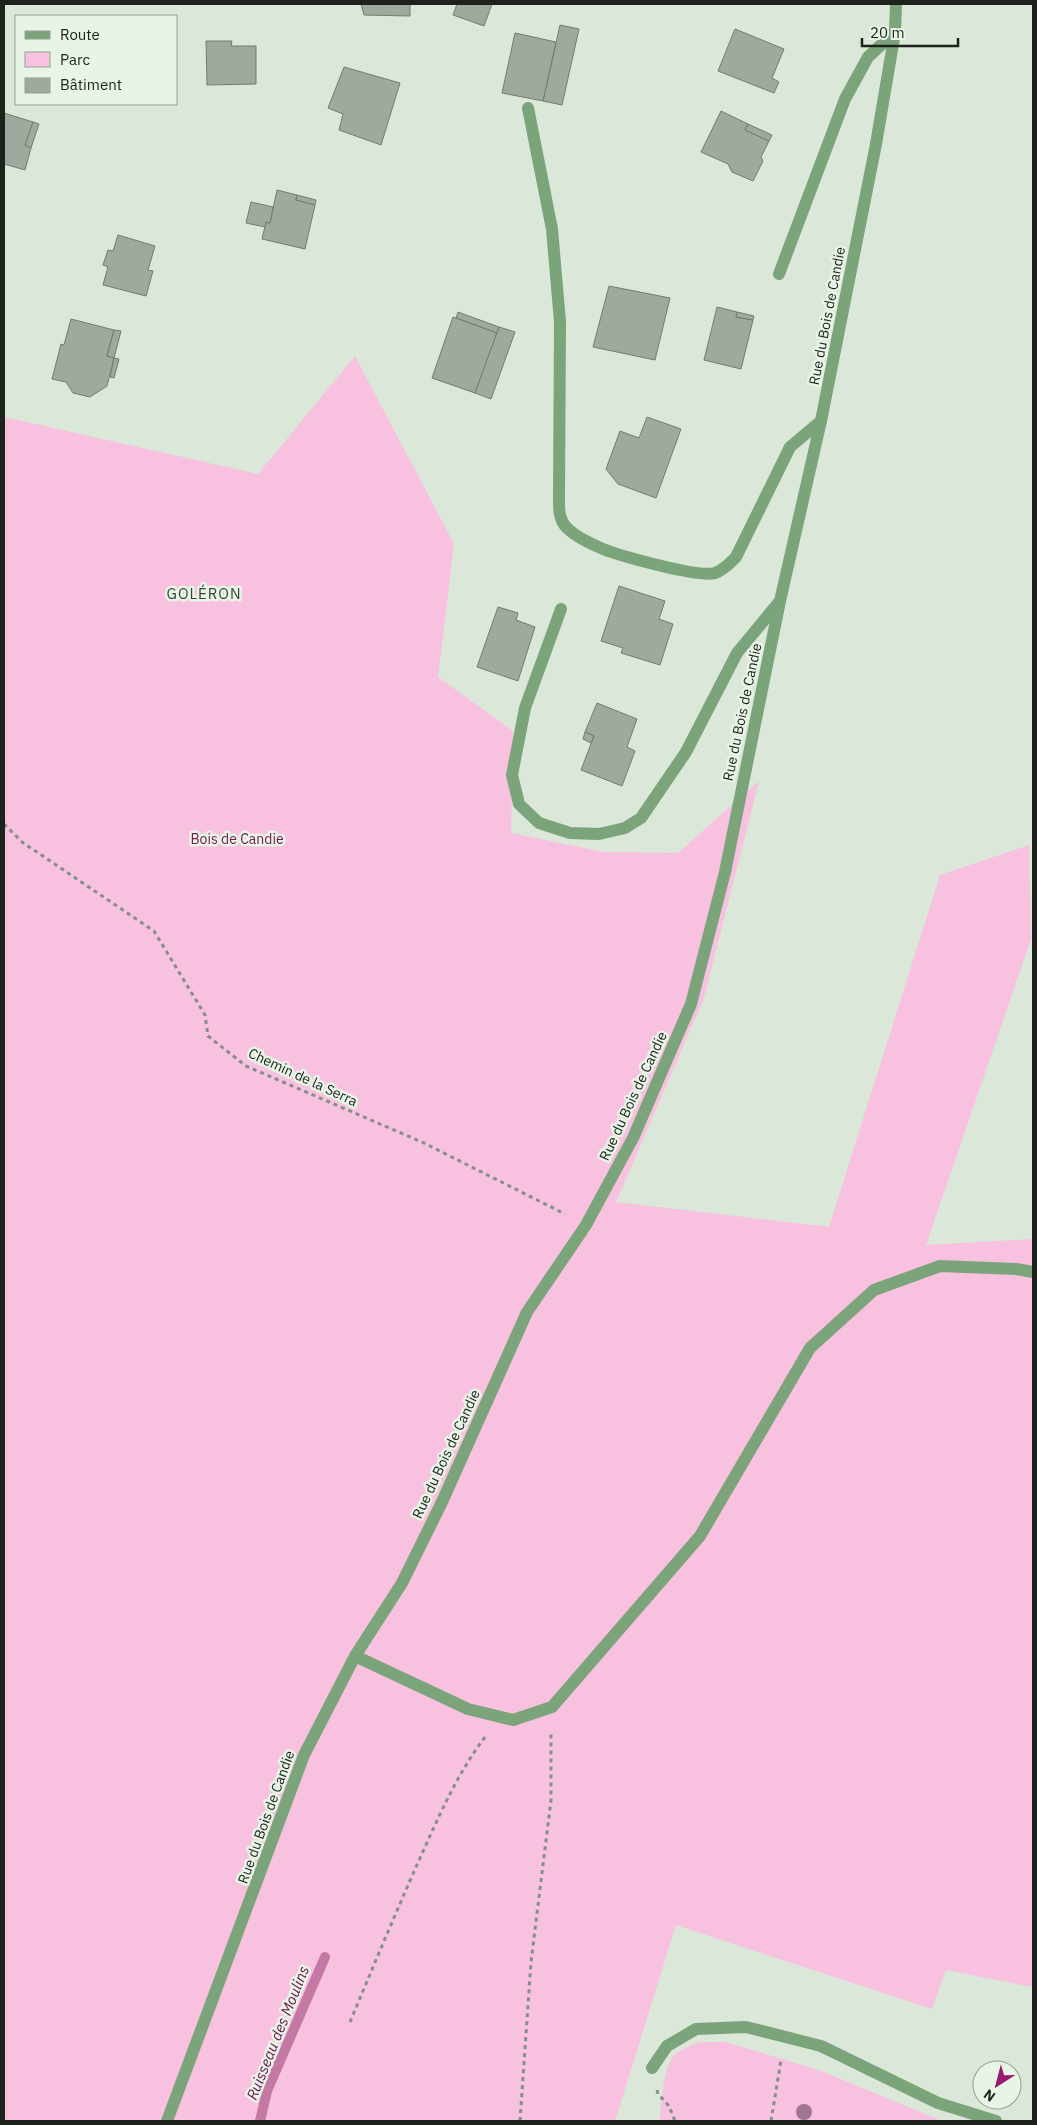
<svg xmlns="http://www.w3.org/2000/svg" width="1037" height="2125" viewBox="0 0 1037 2125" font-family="'IBM Plex Sans',sans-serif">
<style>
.green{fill:#f7c1df}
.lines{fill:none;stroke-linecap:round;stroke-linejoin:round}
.stream{stroke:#c379a4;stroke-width:10}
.building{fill:#9daa9d;stroke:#717d70}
.path{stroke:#868f85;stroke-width:3;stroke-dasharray:4 4;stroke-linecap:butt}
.service{stroke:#7ba47b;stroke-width:12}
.tertiary{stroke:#7ba47b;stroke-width:12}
.tree{fill:#a17690}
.labels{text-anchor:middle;stroke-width:5;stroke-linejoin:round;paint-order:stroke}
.street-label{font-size:14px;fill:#1d221d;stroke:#e7f4e6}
.park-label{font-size:14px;fill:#721954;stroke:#e7f4e6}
.neighbourhood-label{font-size:15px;letter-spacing:1px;fill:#394439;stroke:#e7f4e6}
.water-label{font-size:15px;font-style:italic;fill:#6b114e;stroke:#e7f4e6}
</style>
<rect width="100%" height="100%" fill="#dae7d9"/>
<g class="green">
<path d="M 355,356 L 454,544 L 438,677 L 513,731 L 511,833 L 604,852 L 678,853 L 759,781 L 704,998 L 616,1202 L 829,1227 L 940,875 L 1029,845 L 1031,939 L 926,1245 L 1033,1239 L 1033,1987 L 946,1970 L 932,2009 L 676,1925 L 615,2121 L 4,2121 L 4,417 L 258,474 Z"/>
<path d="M 699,2042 L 725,2042 L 819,2070 L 942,2121 L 659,2121 C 663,2103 661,2064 678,2052 C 684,2048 692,2045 699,2042 Z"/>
</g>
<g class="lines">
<path class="stream" d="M 260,2121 L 267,2091 L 325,1957"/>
</g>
<g class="building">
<path d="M 361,4 L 410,4 L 410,16 L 364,15 Z"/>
<path d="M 457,4 L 492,4 L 484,26 L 453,15 Z"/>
<path d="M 560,25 L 579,29 L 562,105 L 543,101 Z"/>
<path d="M 735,29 L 784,49 L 772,78 L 779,82 L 774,93 L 718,71 Z"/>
<path d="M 515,33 L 556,42 L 543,101 L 502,93 Z"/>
<path d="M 206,41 L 232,41 L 231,46 L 256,46 L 256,84 L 207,85 Z"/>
<path d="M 344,67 L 400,83 L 381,145 L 339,130 L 343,114 L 328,108 Z"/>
<path d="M 721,111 L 748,124 L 745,130 L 769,141 L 761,157 L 763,161 L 753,181 L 732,172 L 728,164 L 701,152 Z"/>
<path d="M 4,113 L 33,122 L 25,145 L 31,148 L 25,170 L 4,164 Z"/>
<path d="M 33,122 L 39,124 L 31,148 L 25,145 Z"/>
<path d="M 748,124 L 772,135 L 769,141 L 745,130 Z"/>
<path d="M 277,190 L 297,195 L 296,200 L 315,205 L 305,249 L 262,239 L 266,222 L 270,223 Z"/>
<path d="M 297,195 L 316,200 L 315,205 L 296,200 Z"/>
<path d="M 251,202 L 273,207 L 270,223 L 266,222 L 265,227 L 246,223 Z"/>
<path d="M 118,235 L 155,246 L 148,270 L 153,271 L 146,296 L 103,285 L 108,267 L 103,265 L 108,250 L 113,251 Z"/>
<path d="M 609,286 L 670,298 L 655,360 L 593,347 Z"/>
<path d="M 717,307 L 737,312 L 736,317 L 753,320 L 741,369 L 704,360 Z"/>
<path d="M 458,312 L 499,327 L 497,333 L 456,318 Z"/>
<path d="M 737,312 L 754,316 L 753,320 L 736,317 Z"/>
<path d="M 453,317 L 497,333 L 475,393 L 432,378 Z"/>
<path d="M 71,319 L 114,330 L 107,356 L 114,358 L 107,386 L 90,397 L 73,393 L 66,382 L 52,379 L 61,344 L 64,345 Z"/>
<path d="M 499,327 L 515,332 L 491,399 L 475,393 Z"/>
<path d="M 114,330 L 121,331 L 114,358 L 107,356 Z"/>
<path d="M 114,358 L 119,359 L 114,378 L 110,377 Z"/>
<path d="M 647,417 L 681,429 L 656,498 L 618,484 L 606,469 L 620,431 L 639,438 Z"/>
<path d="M 619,586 L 665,601 L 659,619 L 673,624 L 660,665 L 621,653 L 623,648 L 601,641 Z"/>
<path d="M 498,607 L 518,613 L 516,620 L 535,627 L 518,681 L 477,667 Z"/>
<path d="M 597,703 L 637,719 L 627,747 L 635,751 L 622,786 L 581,770 L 594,736 L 585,732 Z"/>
<path d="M 585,732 L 594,736 L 591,743 L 583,739 Z"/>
</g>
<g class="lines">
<g class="path">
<path d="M 4,824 L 22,842 L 154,931 L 205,1015 L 208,1036 L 246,1066 L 424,1143 L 565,1214"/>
<path d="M 350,2022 C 373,1967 396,1912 420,1858 C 439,1816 457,1774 485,1737"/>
<path d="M 657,2090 L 658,2094 L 669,2106 L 675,2121"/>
<path d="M 520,2121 L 531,1962 L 551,1800 L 551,1731"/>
<path d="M 771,2121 L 781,2060"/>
</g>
<g class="service">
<path d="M 528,108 L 552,229 L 560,322 L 559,496 C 559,507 558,519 567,528 C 576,537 591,544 603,549 C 621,556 699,578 715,573 C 724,570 730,563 736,557 L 790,447 L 821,421"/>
<path d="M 779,274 L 845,99 L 868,57 L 895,32"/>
<path d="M 561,609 L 525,708 L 512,775 L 519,804 L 539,823 L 570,833 L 599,834 L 625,828 L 641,818 L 686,752 L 737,653 L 780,601"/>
<path d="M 355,1656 L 468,1709 L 513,1720 L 552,1707 L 700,1536 L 810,1348 L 874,1290 L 940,1266 L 1016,1269 L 1033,1272"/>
<path d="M 652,2068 L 667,2046 L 696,2029 L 746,2027 L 821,2046 L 938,2103 L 996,2121"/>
</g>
<path class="tertiary" d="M 167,2121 L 304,1755 L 355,1656 L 402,1583 L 442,1502 L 527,1312 L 586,1225 L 633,1138 L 691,1004 L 725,872 L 780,601 L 821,421 L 876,144 L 895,32 L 896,4"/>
</g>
<circle class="tree" cx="804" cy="2112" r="8"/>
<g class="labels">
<g class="street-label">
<text transform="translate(827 316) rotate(-79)" y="5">Rue du Bois de Candie</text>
<text transform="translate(742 712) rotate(-78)" y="5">Rue du Bois de Candie</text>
<text transform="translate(303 1077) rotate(25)" y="5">Chemin de la Serra</text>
<text transform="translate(633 1096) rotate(-65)" y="5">Rue du Bois de Candie</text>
<text transform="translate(446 1454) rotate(-65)" y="5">Rue du Bois de Candie</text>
<text transform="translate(266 1817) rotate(-70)" y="5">Rue du Bois de Candie</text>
</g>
<g class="park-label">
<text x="237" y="844">Bois de Candie</text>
</g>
<g class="neighbourhood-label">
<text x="204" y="599">GOLÉRON</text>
</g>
<g class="water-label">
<text transform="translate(278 2033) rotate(-68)" y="5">Ruisseau des Moulins</text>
</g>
</g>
<rect width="1037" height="2125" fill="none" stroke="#1d221d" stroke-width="10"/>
<rect x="15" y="15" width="162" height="90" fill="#e7f4e6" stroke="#96a096"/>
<rect x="25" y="31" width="25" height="8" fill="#7ba47b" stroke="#96a096"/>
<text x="60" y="40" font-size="15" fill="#1d221d">Route</text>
<rect x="25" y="52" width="25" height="15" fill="#f7c1df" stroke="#96a096"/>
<text x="60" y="65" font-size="15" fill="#1d221d">Parc</text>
<rect x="25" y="78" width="25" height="15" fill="#9daa9d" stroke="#96a096"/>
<text x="60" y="90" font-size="15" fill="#1d221d">Bâtiment</text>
<g transform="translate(997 2085) rotate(216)"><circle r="24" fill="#e7f4e6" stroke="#96a096"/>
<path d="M0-4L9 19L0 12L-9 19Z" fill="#981970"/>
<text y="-8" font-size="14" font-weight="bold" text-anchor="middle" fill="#1d221d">N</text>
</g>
<path d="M862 38v8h96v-8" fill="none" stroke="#1d221d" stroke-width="2.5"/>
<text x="870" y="38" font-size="15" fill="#1d221d" stroke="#e7f4e6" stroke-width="4" paint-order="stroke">20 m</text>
</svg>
